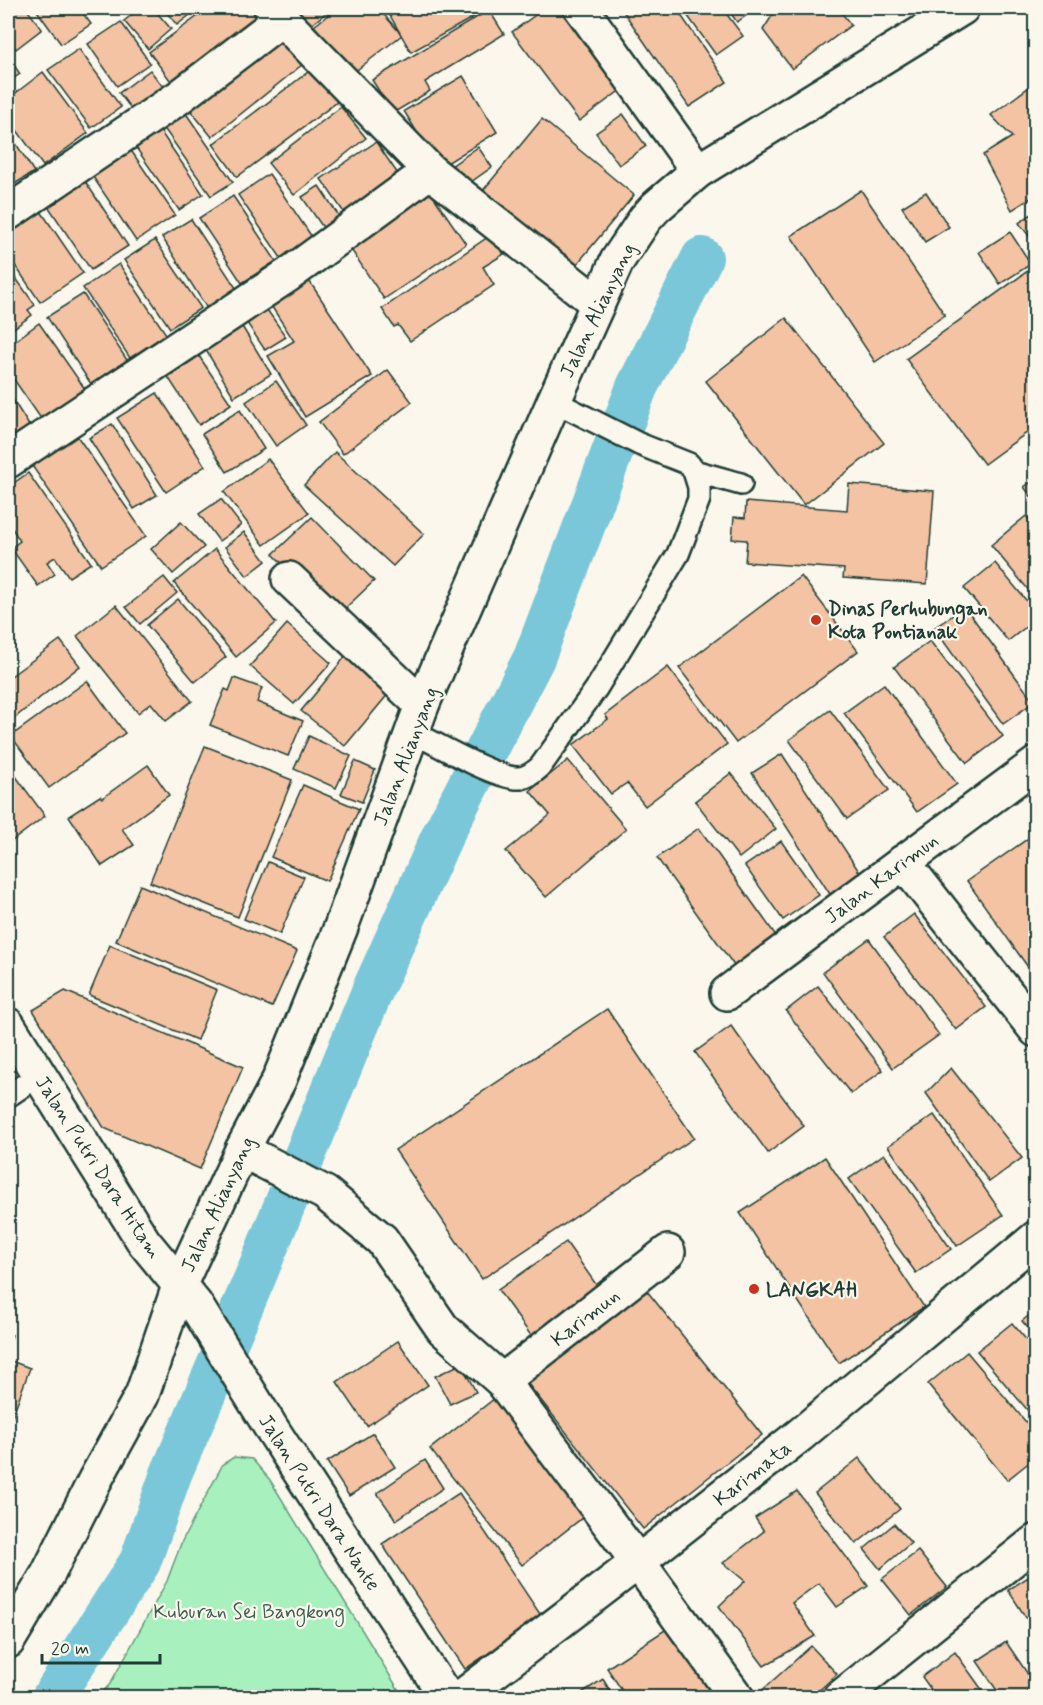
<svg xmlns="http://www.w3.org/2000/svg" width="1043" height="1705" viewBox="0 0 1043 1705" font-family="Mynerve,sans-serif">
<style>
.green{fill:#a8f1bf;stroke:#64977a;stroke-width:1.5}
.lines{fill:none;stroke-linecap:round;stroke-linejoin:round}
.canal{stroke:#7ac7d9;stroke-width:42}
.building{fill:#f3c3a3;stroke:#1f3d34;stroke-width:1.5}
.lane-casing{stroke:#1f3d34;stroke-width:26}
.street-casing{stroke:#1f3d34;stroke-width:38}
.secondary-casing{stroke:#1f3d34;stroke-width:38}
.lane{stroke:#fbf7ec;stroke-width:21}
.street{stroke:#fbf7ec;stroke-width:33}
.secondary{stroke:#fbf7ec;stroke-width:33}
.poi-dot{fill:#c8321e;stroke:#fbf7ec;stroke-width:2}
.labels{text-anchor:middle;stroke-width:4.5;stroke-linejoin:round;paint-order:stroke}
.street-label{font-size:20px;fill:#1f3d34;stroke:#fbf7ec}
.poi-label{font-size:20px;font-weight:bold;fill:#1f3d34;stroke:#fbf7ec;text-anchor:start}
.park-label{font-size:20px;fill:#3a6150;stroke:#fbf7ec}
</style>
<rect width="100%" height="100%" fill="#fbf7ec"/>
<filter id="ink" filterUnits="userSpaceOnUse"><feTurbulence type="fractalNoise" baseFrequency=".0167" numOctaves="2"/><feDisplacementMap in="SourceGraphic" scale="12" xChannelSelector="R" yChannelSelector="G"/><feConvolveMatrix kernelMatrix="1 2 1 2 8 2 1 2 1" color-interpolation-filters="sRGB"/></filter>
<g filter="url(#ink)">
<path class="green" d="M 234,1457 L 252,1459 L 270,1480 L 403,1697 L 98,1697 L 110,1684 L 167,1581 L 182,1541 L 223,1464 Z"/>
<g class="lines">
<path class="canal" d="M 52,1698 L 140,1562 L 171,1474 L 256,1275 L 374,987 L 443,834 L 534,658 L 637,387 L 702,258"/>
</g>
<g class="building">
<path d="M 8,8 L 26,8 L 42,29 L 16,49 L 8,38 Z"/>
<path d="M 35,8 L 79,8 L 91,24 L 61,44 Z"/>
<path d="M 140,8 L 153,8 L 171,29 L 148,49 L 124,21 Z"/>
<path d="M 163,8 L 199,8 L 177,25 Z"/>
<path d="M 209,8 L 254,8 L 262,18 L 173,84 L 149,52 Z"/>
<path d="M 291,8 L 332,8 L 307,28 Z"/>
<path d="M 337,8 L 378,8 L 402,35 L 353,73 L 314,26 Z"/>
<path d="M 396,8 L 490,8 L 411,52 L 388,12 Z"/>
<path d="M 545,8 L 562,8 L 622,89 L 579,121 L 512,32 Z"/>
<path d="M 621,8 L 676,8 L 727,82 L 689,107 Z"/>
<path d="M 682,8 L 722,8 L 743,36 L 716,55 Z"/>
<path d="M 727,8 L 757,8 L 737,22 Z"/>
<path d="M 777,8 L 838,8 L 851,25 L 792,69 L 763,30 Z"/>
<path d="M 489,10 L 504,34 L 425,82 L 430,91 L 393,113 L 372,80 Z"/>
<path d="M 121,22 L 150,63 L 117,86 L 88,44 Z"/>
<path d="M 278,34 L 303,64 L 212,137 L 187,106 Z"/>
<path d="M 79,49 L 121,107 L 91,128 L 48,70 Z"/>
<path d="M 8,56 L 20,74 L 8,82 Z"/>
<path d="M 312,69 L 337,102 L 237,177 L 213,144 Z"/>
<path d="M 150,70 L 164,88 L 133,111 L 119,93 Z"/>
<path d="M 43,72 L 88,133 L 43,166 L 8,118 L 8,99 Z"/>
<path d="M 463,76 L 497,132 L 439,168 L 404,111 Z"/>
<path d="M 1036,82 L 1036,195 L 1012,210 L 983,155 L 1012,137 L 991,115 Z"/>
<path d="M 341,107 L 366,138 L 294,195 L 268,163 Z"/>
<path d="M 183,109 L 233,182 L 211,196 L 161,124 Z"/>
<path d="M 623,114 L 646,146 L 619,165 L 596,133 Z"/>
<path d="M 542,119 L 634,195 L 573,269 L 481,193 Z"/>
<path d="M 154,122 L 203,194 L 179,210 L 130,139 Z"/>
<path d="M 8,131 L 34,172 L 8,188 Z"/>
<path d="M 376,142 L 400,177 L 345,214 L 321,179 Z"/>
<path d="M 128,146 L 175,215 L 136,241 L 89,171 Z"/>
<path d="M 478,147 L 492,167 L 461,189 L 447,169 Z"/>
<path d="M 269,174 L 312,237 L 281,258 L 238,195 Z"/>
<path d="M 81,175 L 128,246 L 91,270 L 44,200 Z"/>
<path d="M 319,186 L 341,219 L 324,229 L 302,197 Z"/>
<path d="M 429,190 L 466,244 L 384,299 L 348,245 Z"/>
<path d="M 861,190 L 945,315 L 875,362 L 791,236 Z"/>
<path d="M 926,192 L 949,227 L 925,242 L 902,207 Z"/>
<path d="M 233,196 L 276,261 L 242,283 L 199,218 Z"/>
<path d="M 38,207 L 83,273 L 40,302 L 8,255 L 8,227 Z"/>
<path d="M 1036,211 L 1036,245 L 1019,223 Z"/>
<path d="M 191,219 L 238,291 L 208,310 L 162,237 Z"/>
<path d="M 1010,232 L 1031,264 L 1000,284 L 979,252 Z"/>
<path d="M 491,235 L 504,254 L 483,267 L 494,285 L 410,341 L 398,325 L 394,327 L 382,309 Z"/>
<path d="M 155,240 L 201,308 L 170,328 L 124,260 Z"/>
<path d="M 119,264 L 166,334 L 130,358 L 83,288 Z"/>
<path d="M 1036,265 L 1036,426 L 984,464 L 906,359 Z"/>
<path d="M 8,267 L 35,305 L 28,310 L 32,315 L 8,332 Z"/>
<path d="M 306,276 L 372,376 L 305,417 L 268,356 L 294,341 L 268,301 Z"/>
<path d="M 83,294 L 127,360 L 91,384 L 47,317 Z"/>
<path d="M 263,304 L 286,337 L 265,350 L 243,317 Z"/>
<path d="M 786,318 L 884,443 L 804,505 L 706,381 Z"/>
<path d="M 238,320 L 271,374 L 234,397 L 201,342 Z"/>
<path d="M 39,323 L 85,389 L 42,420 L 8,371 L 8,346 Z"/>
<path d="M 199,356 L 231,404 L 199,425 L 168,377 Z"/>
<path d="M 388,370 L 412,402 L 343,454 L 319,422 Z"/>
<path d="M 276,381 L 306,425 L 276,446 L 246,402 Z"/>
<path d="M 8,392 L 30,427 L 8,441 Z"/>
<path d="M 157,393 L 205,466 L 166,492 L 117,418 Z"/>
<path d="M 240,410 L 264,449 L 227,472 L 202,434 Z"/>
<path d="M 112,424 L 157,495 L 134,509 L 89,438 Z"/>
<path d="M 73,430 L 146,536 L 101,566 L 28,460 Z"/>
<path d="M 335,452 L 424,534 L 393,566 L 304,485 Z"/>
<path d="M 268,459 L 309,513 L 264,545 L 224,492 Z"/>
<path d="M 28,473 L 91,563 L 69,577 L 55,557 L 47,562 L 55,574 L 38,586 L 11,548 L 20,541 L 8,522 L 8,487 Z"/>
<path d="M 1036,479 L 1036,503 L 1024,487 Z"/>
<path d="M 849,484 L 934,491 L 927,584 L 843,578 L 844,569 L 745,562 L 747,540 L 732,539 L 734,517 L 745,518 L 746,502 L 847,510 Z"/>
<path d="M 221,499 L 241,525 L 219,541 L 199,514 Z"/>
<path d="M 1026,516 L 1036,528 L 1036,599 L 991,545 Z"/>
<path d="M 312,517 L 374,581 L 335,618 L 273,554 Z"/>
<path d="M 181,522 L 204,547 L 173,574 L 151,549 Z"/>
<path d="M 244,532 L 266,561 L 247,576 L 225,547 Z"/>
<path d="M 215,549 L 276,623 L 236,657 L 174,583 Z"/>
<path d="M 995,563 L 1036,612 L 1036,619 L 1008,641 L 964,588 Z"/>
<path d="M 801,576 L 858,651 L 736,743 L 679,668 Z"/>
<path d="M 164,577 L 177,593 L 140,624 L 126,607 Z"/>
<path d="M 178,599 L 226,657 L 195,682 L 147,625 Z"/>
<path d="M 116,605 L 192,701 L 166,721 L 151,703 L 138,713 L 77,636 Z"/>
<path d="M 965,607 L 1034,702 L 1003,724 L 934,628 Z"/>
<path d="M 287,624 L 331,663 L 294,704 L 250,666 Z"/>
<path d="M 60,640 L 80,666 L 8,723 L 8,672 L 11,676 Z"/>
<path d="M 930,641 L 1003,736 L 967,763 L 894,667 Z"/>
<path d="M 345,657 L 389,693 L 345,746 L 301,711 Z"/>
<path d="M 668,667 L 727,744 L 645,806 L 627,783 L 611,794 L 573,745 L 608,719 L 605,715 Z"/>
<path d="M 234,678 L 262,688 L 257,702 L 303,721 L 288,756 L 210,725 L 225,689 L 229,691 Z"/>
<path d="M 87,681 L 125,733 L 49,788 L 11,736 Z"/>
<path d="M 884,684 L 957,784 L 917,812 L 844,713 Z"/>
<path d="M 830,710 L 889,790 L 847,819 L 789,740 Z"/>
<path d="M 309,736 L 351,756 L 336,788 L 294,769 Z"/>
<path d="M 205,746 L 292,780 L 238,917 L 150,882 Z"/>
<path d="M 8,754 L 14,763 L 8,767 Z"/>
<path d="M 782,754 L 866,882 L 835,902 L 752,773 Z"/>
<path d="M 568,760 L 626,829 L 546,897 L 506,851 L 550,815 L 530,791 Z"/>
<path d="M 355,761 L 375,770 L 362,802 L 341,794 Z"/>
<path d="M 148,765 L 169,795 L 122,829 L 134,845 L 102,866 L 69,816 L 100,796 L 102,798 Z"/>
<path d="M 12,771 L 45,816 L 8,844 L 8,774 Z"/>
<path d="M 731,773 L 776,829 L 739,858 L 695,801 Z"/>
<path d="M 303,785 L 359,809 L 327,881 L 271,857 Z"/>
<path d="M 699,828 L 777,937 L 735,967 L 657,858 Z"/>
<path d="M 1036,833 L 1036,966 L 1030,970 L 967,881 Z"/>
<path d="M 781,841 L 819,895 L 783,920 L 745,866 Z"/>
<path d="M 268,862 L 304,877 L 280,934 L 244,919 Z"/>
<path d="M 140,885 L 297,951 L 272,1007 L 116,941 Z"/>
<path d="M 914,914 L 986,1007 L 956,1030 L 884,937 Z"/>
<path d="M 869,939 L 939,1035 L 893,1068 L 823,972 Z"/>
<path d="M 110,945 L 217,990 L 197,1040 L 89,995 Z"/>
<path d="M 818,986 L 883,1070 L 851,1094 L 786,1011 Z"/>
<path d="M 65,991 L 243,1067 L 200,1169 L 104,1128 L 33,1010 Z"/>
<path d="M 607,1009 L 694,1138 L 482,1279 L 395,1150 Z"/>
<path d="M 731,1026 L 804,1126 L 768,1153 L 695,1052 Z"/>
<path d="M 951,1068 L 1022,1158 L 989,1182 L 926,1093 Z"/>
<path d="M 934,1115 L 1003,1215 L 957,1246 L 888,1146 Z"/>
<path d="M 884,1154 L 951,1249 L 916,1273 L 849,1179 Z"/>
<path d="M 825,1157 L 924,1307 L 839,1363 L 740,1213 Z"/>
<path d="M 566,1242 L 600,1290 L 532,1337 L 498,1290 Z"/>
<path d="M 643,1286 L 762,1435 L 643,1529 L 524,1379 Z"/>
<path d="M 1036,1310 L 1036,1337 L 1022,1321 Z"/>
<path d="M 1012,1323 L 1036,1351 L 1036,1420 L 977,1351 Z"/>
<path d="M 8,1333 L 12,1335 L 8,1347 Z"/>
<path d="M 398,1341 L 428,1385 L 367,1426 L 337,1382 Z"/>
<path d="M 967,1352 L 1036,1434 L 1036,1457 L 1007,1480 L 928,1384 Z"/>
<path d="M 8,1360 L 30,1368 L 8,1428 Z"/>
<path d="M 461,1364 L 476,1392 L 450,1404 L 435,1376 Z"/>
<path d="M 499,1395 L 591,1511 L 522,1565 L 430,1449 Z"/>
<path d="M 373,1433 L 395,1467 L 349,1496 L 327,1462 Z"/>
<path d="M 859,1458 L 900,1509 L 856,1544 L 815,1493 Z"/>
<path d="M 425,1460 L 443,1488 L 396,1520 L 377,1493 Z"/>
<path d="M 797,1491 L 868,1586 L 837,1607 L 819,1583 L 792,1603 L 815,1636 L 764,1666 L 719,1606 L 745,1581 L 723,1563 L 764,1531 L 755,1518 Z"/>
<path d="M 459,1493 L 542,1617 L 465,1669 L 382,1544 Z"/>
<path d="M 894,1524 L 911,1543 L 880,1569 L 864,1549 Z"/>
<path d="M 918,1551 L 947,1587 L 911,1615 L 882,1579 Z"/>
<path d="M 1036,1572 L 1036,1633 L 1008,1590 Z"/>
<path d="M 668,1628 L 714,1698 L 627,1698 L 607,1668 Z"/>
<path d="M 1006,1642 L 1036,1686 L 1020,1698 L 1002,1698 L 977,1661 Z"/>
<path d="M 811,1646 L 837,1674 L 811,1698 L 761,1698 L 758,1694 Z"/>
<path d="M 955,1652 L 988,1698 L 937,1698 L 922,1677 Z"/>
<path d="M 603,1679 L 614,1698 L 574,1698 Z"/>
<path d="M 912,1690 L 917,1698 L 902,1698 Z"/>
</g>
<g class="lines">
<defs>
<g id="lane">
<path d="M 694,471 L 741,484"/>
<path d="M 413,732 C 434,743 499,780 520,778 C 528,777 533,773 540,767 L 596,689 L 678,554 L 699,499 L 699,487 L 694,471 L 689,464 L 639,444 L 554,401"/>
<path d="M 8,1096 L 39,1075"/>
</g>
<g id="street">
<path d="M 271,8 L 430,171 L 597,303"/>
<path d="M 581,8 L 698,171"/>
<path d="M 8,213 L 178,98 L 283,18"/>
<path d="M 8,461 L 288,275 L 430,171"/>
<path d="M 289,579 L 422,705"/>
<path d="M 903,862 L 1036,1030"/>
<path d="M 727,993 L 1036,764"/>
<path d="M 242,1150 L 325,1193 L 382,1240 L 443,1329 L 502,1381 L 638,1562 L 737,1698"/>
<path d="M 502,1381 L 668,1252"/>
<path d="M 460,1698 L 638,1562 L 800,1435 L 1036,1238"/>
<path d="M 840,1698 L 1036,1541"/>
</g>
<g id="secondary">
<path d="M 8,1025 L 144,1242 L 195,1304 L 270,1426 L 447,1698"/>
<path d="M 8,1641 L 48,1574 L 95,1480 L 142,1395 L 179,1286 L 242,1150 L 279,1080 L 341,927 L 422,705 L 554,401 L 617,261 L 645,219 L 656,207 L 698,171 L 962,8"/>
</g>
</defs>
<use href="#lane" class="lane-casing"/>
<use href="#street" class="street-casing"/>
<use href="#secondary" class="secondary-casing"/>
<use href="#lane" class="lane"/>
<use href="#street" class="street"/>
<use href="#secondary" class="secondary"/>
</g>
</g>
<g class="poi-dot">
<circle cx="816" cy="620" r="6"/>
<circle cx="754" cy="1289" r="6"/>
</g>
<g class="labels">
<g class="street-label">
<text transform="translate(597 310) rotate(-64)" y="7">Jalan Alianyang</text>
<text transform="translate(405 756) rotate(-69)" y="7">Jalan Alianyang</text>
<text transform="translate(881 878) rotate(-37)" y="7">Jalan Karimun</text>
<text transform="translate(99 1167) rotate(57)" y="7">Jalan Putri Dara Hitam</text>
<text transform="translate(217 1204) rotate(-65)" y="7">Jalan Alianyang</text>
<text transform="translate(585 1317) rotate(-38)" y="7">Karimun</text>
<text transform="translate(752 1473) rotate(-38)" y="7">Karimata</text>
<text transform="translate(320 1502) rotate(57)" y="7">Jalan Putri Dara Nante</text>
</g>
<g class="poi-label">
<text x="828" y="615">Dinas Perhubungan<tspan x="828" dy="23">Kota Pontianak</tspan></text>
<text x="766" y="1296">LANGKAH</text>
</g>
<g class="park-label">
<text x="249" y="1618">Kuburan Sei Bangkong</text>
</g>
</g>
<rect width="1043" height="1705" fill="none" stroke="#fbf7ec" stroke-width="30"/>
<rect x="15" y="15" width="1013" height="1675" fill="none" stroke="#1f3d34" stroke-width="2" filter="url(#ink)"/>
<path d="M42 1654v9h118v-9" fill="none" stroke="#1f3d34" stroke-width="3"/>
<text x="51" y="1654" font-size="18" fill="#1f3d34" stroke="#fbf7ec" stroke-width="4.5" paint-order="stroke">20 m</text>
</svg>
